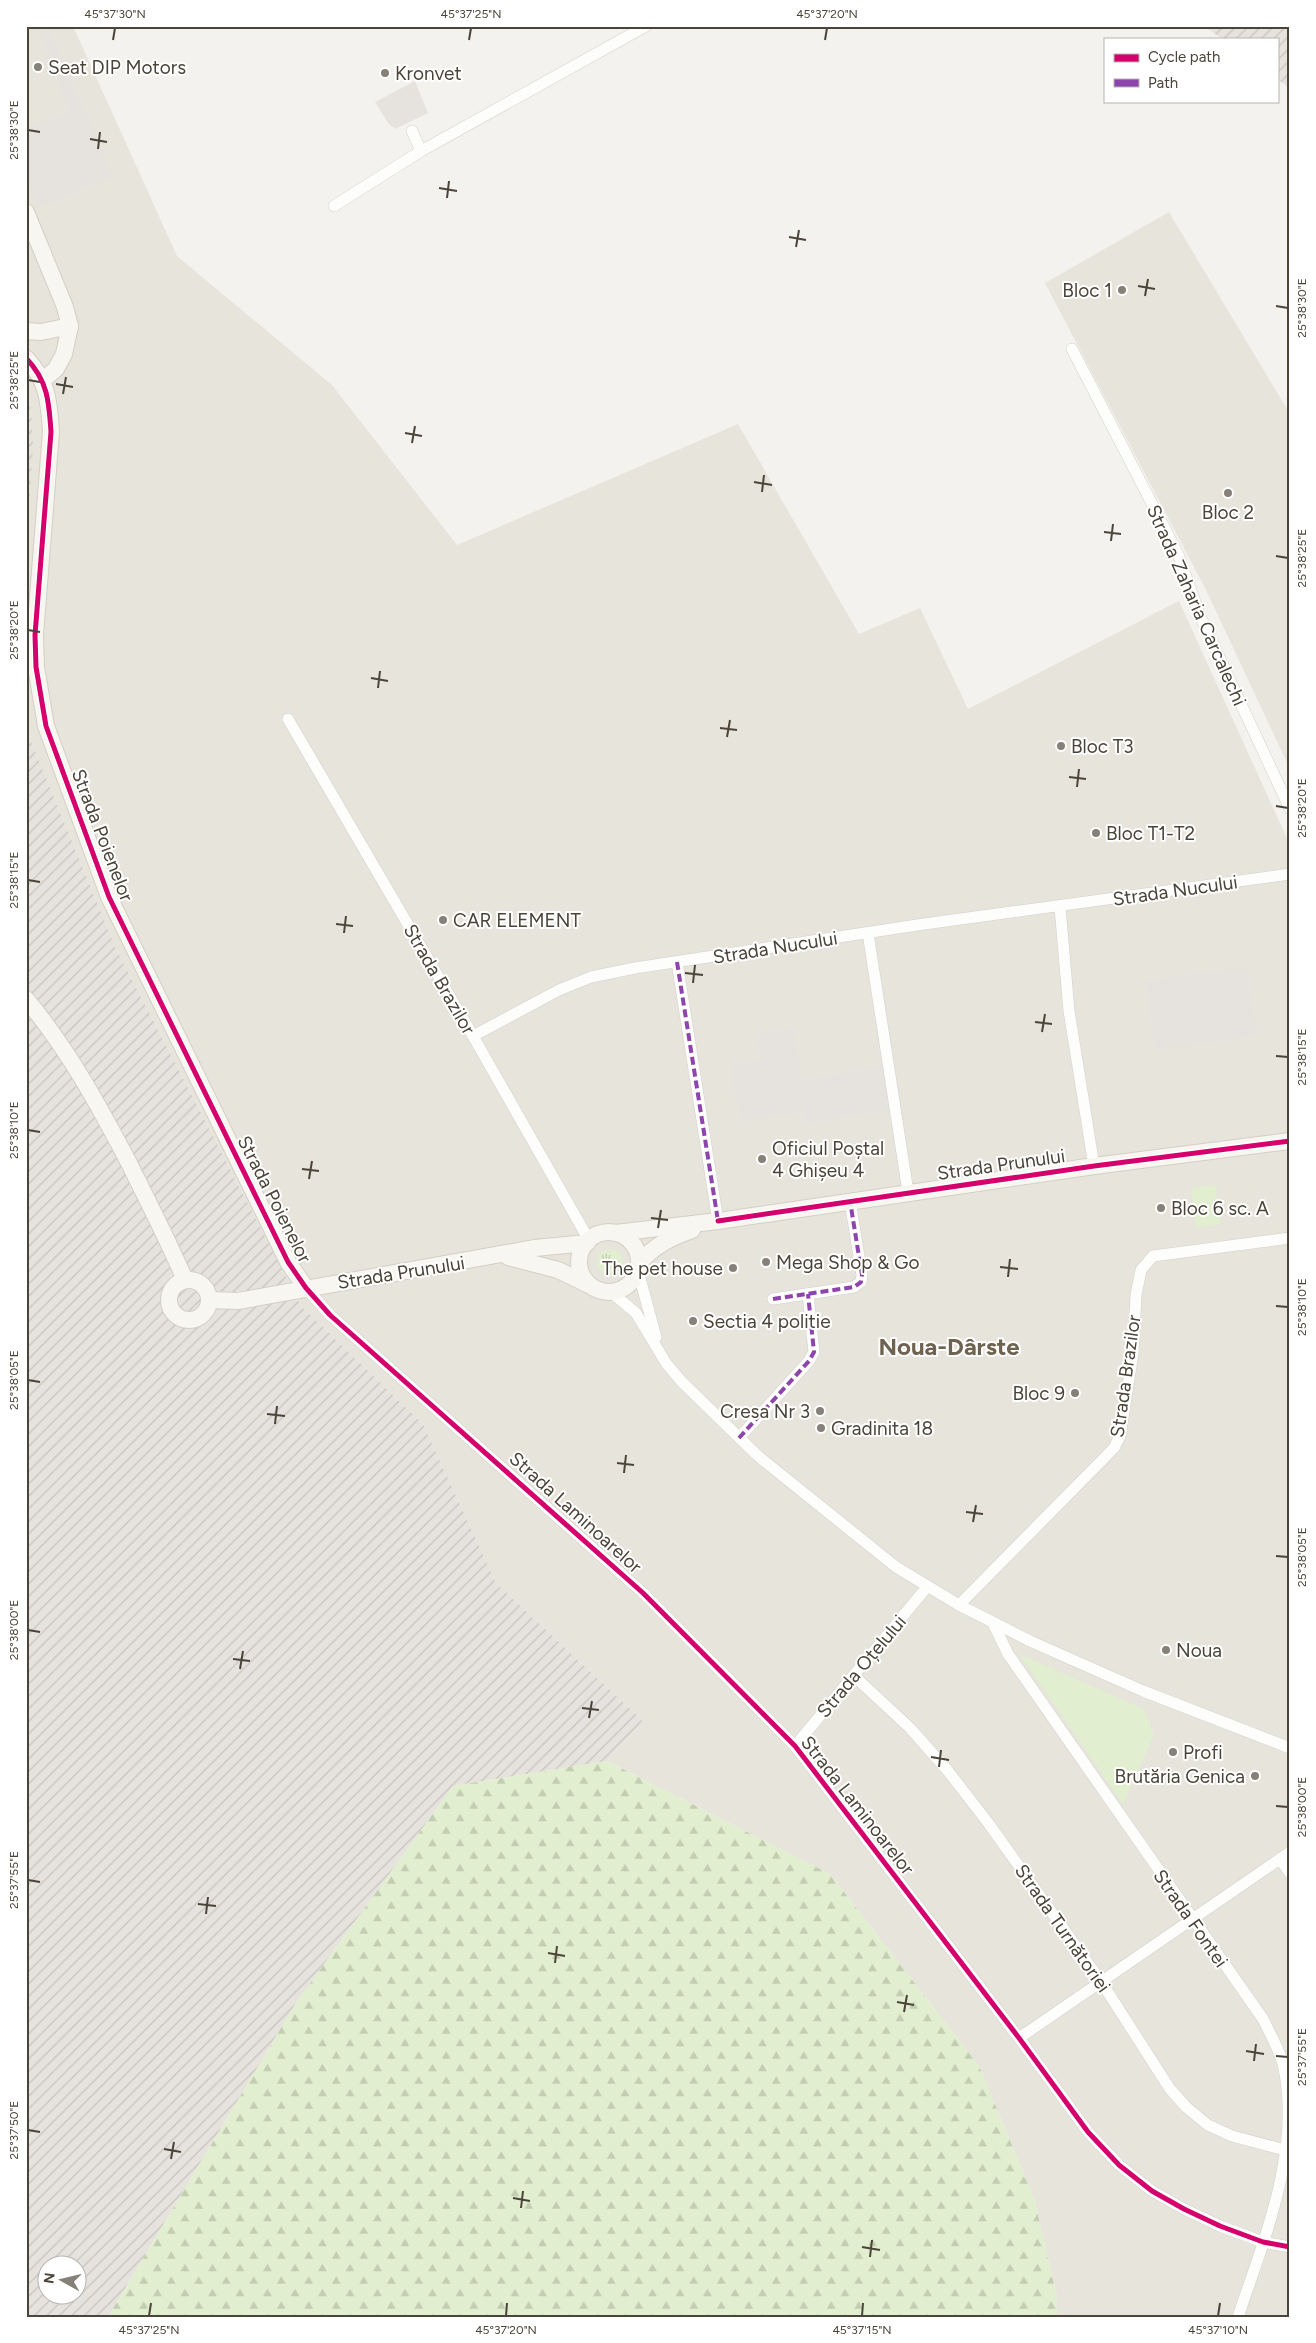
<svg xmlns="http://www.w3.org/2000/svg" width="1316" height="2343" viewBox="0 0 1316 2343" font-family="Figtree,sans-serif">
<style>
.residential{fill:#e7e4dc}
.industrial{fill:url(#industrial-furrows);fill-rule:evenodd}
.grass{fill:url(#grass-tufts)}
.forest{fill:url(#forest-firs)}
.park{fill:#e1eecf}
.parking{fill:#e6e3df}
.lines{fill:none;stroke-linecap:round;stroke-linejoin:round}
.street-casing{stroke:#d2d0cb;stroke-width:12}
.secondary-casing{stroke:#d3cfc5;stroke-width:18}
.street{stroke:#fdfdfc;stroke-width:11}
.secondary{stroke:#f7f6f1;stroke-width:16}
.quiet{stroke:#8e44ad;stroke-width:4;stroke-dasharray:8 4;stroke-linecap:butt}
.cycleway-casing{stroke:#fff;stroke-width:8}
.cycleway{stroke:#d6006c;stroke-width:5}
.ticks{fill:none;stroke:#4b4439;stroke-width:2}
.poi-dot{fill:#868178;stroke:#fff;stroke-width:2}
.labels{text-anchor:middle;stroke-width:4;stroke-linejoin:round;paint-order:stroke}
.poi-label{font-size:19px;fill:#4b4439;stroke:#fff;text-anchor:start}
.street-label{font-size:19px;fill:#4b4439;stroke:#fff}
.district-label{font-size:24px;font-weight:bold;fill:#6e6250;stroke:#fff}
.neatline{fill:none;stroke:#4b4439;stroke-width:2}
.ticks-label{font-size:12px;text-anchor:middle;fill:#4b4439}
</style>
<defs>
<pattern id="industrial-furrows" width="10" height="10" patternUnits="userSpaceOnUse" patternTransform="scale(1.25)"><rect width="10" height="10" fill="#e6e2de"/><path d="M-1 1l2-2M0 10L10 0M9 11l2-2" fill="none" stroke="#c7c3bf"/></pattern>
<pattern id="grass-tufts" width="24" height="20" patternUnits="userSpaceOnUse" patternTransform="scale(1.25)"><rect width="24" height="20" fill="#e1eecf"/><path d="M3 7l-1-3M5 7V3M7 7l1-3M15 17l-1-3M17 17v-4M19 17l1-3" fill="none" stroke="#c3cdb2"/></pattern>
<pattern id="forest-firs" width="22" height="20" patternUnits="userSpaceOnUse" patternTransform="scale(1.25)"><rect width="22" height="20" fill="#e1eecf"/><path d="M5 1l3.5 6h-7zM16 11l3.5 6h-7z" fill="#c3cdb2"/></pattern>
</defs>
<rect width="100%" height="100%" fill="#f4f2ee"/>
<g class="residential">
<path d="M 26,26 L 73,26 L 177,256 L 332,385 L 457,545 L 738,424 L 859,634 L 920,608 L 968,709 L 1179,601 L 1290,845 L 1290,2317 L 1057,2317 L 1057,2297 L 1034,2198 L 979,2066 L 830,1874 L 607,1761 L 643,1721 L 496,1583 L 423,1424 L 301,1306 L 115,947 L 26,729 Z"/>
<path d="M 1169,212 L 1290,414 L 1290,769 L 1206,590 L 1045,283 Z"/>
</g>
<g class="industrial">
<path d="M 1204,26 L 1290,26 L 1290,88 L 1277,79 L 1277,39 L 1222,39 Z"/>
<path d="M 26,398 L 31,410 L 33,446 L 26,558 Z"/>
<path d="M 26,729 L 115,947 L 301,1306 L 423,1424 L 496,1583 L 643,1721 L 607,1761 L 453,1786 L 296,2003 L 108,2317 L 26,2317 ZM 48,2266 L 78,2266 L 78,2296 L 48,2296 Z"/>
</g>
<circle class="grass" cx="610" cy="1262" r="13"/>
<path class="forest" d="M 607,1761 L 830,1874 L 979,2066 L 1034,2198 L 1057,2297 L 1057,2317 L 108,2317 L 296,2003 L 453,1786 Z"/>
<g class="park">
<path d="M 1215,1185 L 1221,1224 L 1196,1228 L 1191,1188 Z"/>
<path d="M 1019,1654 L 1144,1709 L 1154,1735 L 1123,1804 Z"/>
</g>
<g class="parking">
<path d="M 37,26 L 49,26 L 113,177 L 39,208 L 26,178 L 26,129 L 69,112 Z"/>
<path d="M 415,81 L 428,113 L 395,129 L 388,123 L 375,102 Z"/>
<path d="M 1247,967 L 1257,1036 L 1155,1051 L 1145,981 Z"/>
<path d="M 794,1028 L 802,1080 L 883,1066 L 890,1110 L 806,1124 L 803,1112 L 740,1122 L 731,1066 L 761,1060 L 756,1035 Z"/>
</g>
<g class="lines">
<defs>
<g id="street">
<path d="M 412,131 L 421,151"/>
<path d="M 334,206 L 421,151 L 646,26"/>
<path d="M 1072,349 L 1178,554 L 1200,616 L 1290,809"/>
<path d="M 288,719 L 473,1036 L 589,1240"/>
<path d="M 1060,907 L 1069,1011 L 1094,1166"/>
<path d="M 868,933 L 908,1192"/>
<path d="M 677,962 L 718,1221"/>
<path d="M 473,1036 L 559,990 L 591,977 L 635,968 L 924,924 L 1290,874"/>
<path d="M 638,1271 L 656,1337"/>
<path d="M 306,1288 L 330,1315 L 643,1593 L 795,1746 L 1019,2038 L 1088,2132 L 1119,2165 L 1152,2191 L 1184,2209 L 1220,2226 L 1263,2242 L 1290,2247"/>
<path d="M 611,1292 L 636,1313 L 666,1363 L 681,1381 L 758,1456 L 896,1567 L 959,1605 L 1030,1641 L 1143,1691 L 1290,1748"/>
<path d="M 773,1299 L 854,1287 L 861,1282 L 862,1275 L 850,1201"/>
<path d="M 739,1438 L 809,1361 L 814,1352 L 808,1294"/>
<path d="M 959,1605 L 1114,1448 L 1120,1436 L 1133,1353 L 1136,1295 L 1141,1270 L 1153,1256 L 1290,1238"/>
<path d="M 993,1623 L 1008,1654 L 1263,2019 C 1270,2034 1281,2052 1284,2068 C 1301,2152 1264,2239 1238,2317"/>
<path d="M 854,1676 L 910,1728 L 948,1771 L 989,1824 L 1102,1983 L 1170,2089 L 1186,2107 L 1208,2125 L 1232,2136 L 1285,2150"/>
<path d="M 795,1746 L 927,1587"/>
<path d="M 1280,1859 L 1290,1873"/>
<path d="M 1019,2038 L 1290,1852"/>
</g>
<g id="secondary">
<path d="M 26,212 L 65,307 L 70,326 L 64,354 L 56,369 L 43,380"/>
<path d="M 26,331 L 41,332 L 70,326"/>
<path d="M 26,358 C 48,381 49,402 51,432 L 35,635 L 36,667 L 46,726 L 109,897 L 288,1262 L 306,1288"/>
<path d="M 26,999 C 68,1049 99,1106 129,1163 C 148,1202 168,1240 185,1280"/>
<circle cx="609" cy="1262" r="30"/>
<path d="M 616,1233 L 718,1221 L 1094,1166 L 1290,1141"/>
<path d="M 508,1257 L 558,1270 L 589,1285"/>
<path d="M 639,1263 C 655,1245 670,1238 692,1230"/>
<circle cx="189" cy="1300" r="20"/>
<path d="M 209,1300 L 238,1301 L 535,1248 L 587,1243"/>
</g>
</defs>
<use href="#street" class="street-casing"/>
<use href="#secondary" class="secondary-casing"/>
<use href="#street" class="street"/>
<use href="#secondary" class="secondary"/>
<g class="quiet">
<path d="M 677,962 L 718,1221"/>
<path d="M 773,1299 L 854,1287 L 861,1282 L 862,1275 L 850,1201"/>
<path d="M 739,1438 L 809,1361 L 814,1352 L 808,1294"/>
</g>
<defs>
<g id="cycleway">
<path d="M 26,358 C 48,381 49,402 51,432 L 35,635 L 36,667 L 46,726 L 109,897 L 288,1262 L 306,1288 L 330,1315 L 643,1593 L 795,1746 L 1019,2038 L 1088,2132 L 1119,2165 L 1152,2191 L 1184,2209 L 1220,2226 L 1263,2242 L 1290,2247"/>
<path d="M 718,1221 L 1094,1166 L 1290,1141"/>
</g>
</defs>
<use href="#cycleway" class="cycleway-casing"/>
<use href="#cycleway" class="cycleway"/>
</g>
<path class="ticks" d="M 113,40 L 115,28M 469,40 L 471,28M 825,40 L 827,28M 28,130 L 40,132M 90,139 L 107,142M 98,149 L 100,132M 439,188 L 457,191M 447,198 L 449,181M 789,237 L 806,240M 796,247 L 799,230M 1138,286 L 1155,289M 1145,296 L 1148,279M 1276,306 L 1288,308M 28,380 L 40,382M 56,384 L 73,387M 63,394 L 66,377M 405,433 L 422,436M 412,443 L 415,426M 754,482 L 772,485M 762,492 L 764,475M 1104,532 L 1121,534M 1111,541 L 1113,524M 1276,556 L 1288,558M 28,630 L 40,632M 371,678 L 388,681M 378,688 L 380,671M 720,728 L 737,730M 727,737 L 730,720M 1069,777 L 1086,779M 1077,787 L 1079,769M 1276,806 L 1288,808M 28,880 L 40,882M 336,924 L 353,926M 344,933 L 346,916M 685,973 L 703,975M 693,983 L 695,965M 1035,1022 L 1052,1024M 1042,1032 L 1045,1014M 1276,1056 L 1288,1057M 28,1130 L 40,1132M 302,1169 L 319,1171M 309,1179 L 312,1161M 651,1218 L 668,1220M 658,1228 L 661,1210M 1000,1267 L 1018,1269M 1008,1277 L 1010,1259M 1276,1306 L 1288,1307M 28,1380 L 40,1382M 267,1414 L 285,1416M 275,1424 L 277,1406M 617,1463 L 634,1465M 624,1473 L 626,1455M 966,1512 L 983,1514M 973,1522 L 976,1505M 1276,1556 L 1288,1557M 28,1630 L 40,1632M 233,1659 L 250,1661M 240,1669 L 243,1651M 582,1708 L 599,1710M 589,1718 L 592,1701M 931,1757 L 949,1760M 939,1767 L 941,1750M 1276,1806 L 1288,1807M 28,1880 L 40,1882M 198,1904 L 216,1906M 206,1914 L 208,1897M 548,1953 L 565,1956M 555,1963 L 557,1946M 897,2002 L 914,2005M 904,2012 L 907,1995M 1246,2051 L 1264,2054M 1276,2056 L 1288,2057M 1254,2061 L 1256,2044M 28,2130 L 40,2132M 164,2149 L 181,2152M 171,2159 L 174,2142M 513,2198 L 530,2201M 521,2208 L 523,2191M 862,2247 L 880,2250M 870,2257 L 872,2240M 149,2316 L 151,2303M 506,2316 L 507,2303M 862,2316 L 863,2303M 1218,2316 L 1220,2303"/>
<g class="poi-dot">
<circle cx="38" cy="67" r="5"/>
<circle cx="385" cy="73" r="5"/>
<circle cx="1122" cy="290" r="5"/>
<circle cx="1228" cy="493" r="5"/>
<circle cx="1061" cy="746" r="5"/>
<circle cx="1096" cy="833" r="5"/>
<circle cx="443" cy="920" r="5"/>
<circle cx="762" cy="1159" r="5"/>
<circle cx="1161" cy="1208" r="5"/>
<circle cx="766" cy="1262" r="5"/>
<circle cx="733" cy="1268" r="5"/>
<circle cx="693" cy="1321" r="5"/>
<circle cx="1075" cy="1393" r="5"/>
<circle cx="820" cy="1411" r="5"/>
<circle cx="821" cy="1428" r="5"/>
<circle cx="1166" cy="1650" r="5"/>
<circle cx="1173" cy="1752" r="5"/>
<circle cx="1255" cy="1776" r="5"/>
</g>
<g class="labels">
<g class="poi-label">
<text x="48" y="74">Seat DIP Motors</text>
<text x="395" y="80">Kronvet</text>
<text x="1112" y="297" text-anchor="end">Bloc 1</text>
<text x="1228" y="519" text-anchor="middle">Bloc 2</text>
<text x="1071" y="753">Bloc T3</text>
<text x="1106" y="840">Bloc T1-T2</text>
<text x="453" y="927">CAR ELEMENT</text>
<text x="772" y="1155">Oficiul Poștal<tspan x="772" dy="22">4 Ghișeu 4</tspan></text>
<text x="1171" y="1215">Bloc 6 sc. A</text>
<text x="776" y="1269">Mega Shop &amp; Go</text>
<text x="723" y="1275" text-anchor="end">The pet house</text>
<text x="703" y="1328">Sectia 4 politie</text>
<text x="1065" y="1400" text-anchor="end">Bloc 9</text>
<text x="810" y="1418" text-anchor="end">Cresa Nr 3</text>
<text x="831" y="1435">Gradinita 18</text>
<text x="1176" y="1657">Noua</text>
<text x="1183" y="1759">Profi</text>
<text x="1245" y="1783" text-anchor="end">Brutăria Genica</text>
</g>
<g class="street-label">
<text transform="translate(1197 605) rotate(66)" y="7">Strada Zaharia Carcalechi</text>
<text transform="translate(103 835) rotate(69)" y="7">Strada Poienelor</text>
<text transform="translate(1175 890) rotate(-8)" y="7">Strada Nucului</text>
<text transform="translate(775 947) rotate(-9)" y="7">Strada Nucului</text>
<text transform="translate(440 979) rotate(60)" y="7">Strada Brazilor</text>
<text transform="translate(1001 1164) rotate(-8)" y="7">Strada Prunului</text>
<text transform="translate(275 1199) rotate(63)" y="7">Strada Poienelor</text>
<text transform="translate(401 1272) rotate(-9)" y="7">Strada Prunului</text>
<text transform="translate(1125 1376) rotate(-82)" y="7">Strada Brazilor</text>
<text transform="translate(576 1512) rotate(42)" y="7">Strada Laminoarelor</text>
<text transform="translate(861 1666) rotate(-50)" y="7">Strada Oțelului</text>
<text transform="translate(858 1805) rotate(52)" y="7">Strada Laminoarelor</text>
<text transform="translate(1191 1918) rotate(55)" y="7">Strada Fontei</text>
<text transform="translate(1063 1928) rotate(55)" y="7">Strada Turnătoriei</text>
</g>
<g class="district-label">
<text x="949" y="1355">Noua-Dârste</text>
</g>
</g>
<rect width="1316" height="2343" fill="none" stroke="#ffffff" stroke-width="55"/>
<rect x="1104" y="38" width="175" height="65" fill="#ffffff" stroke="#b7b4b0"/>
<rect x="1114" y="54" width="25" height="8" fill="#d6006c" stroke="#b7b4b0"/>
<text x="1148" y="62" font-size="15" fill="#4b4439">Cycle path</text>
<rect x="1114" y="79" width="25" height="8" fill="#8e44ad" stroke="#b7b4b0"/>
<text x="1148" y="88" font-size="15" fill="#4b4439">Path</text>
<g transform="translate(62 2280) rotate(278)"><circle r="24" fill="#ffffff" stroke="#b7b4b0"/>
<path d="M0-4L9 19L0 12L-9 19Z" fill="#868178"/>
<text y="-8" font-size="14" font-weight="bold" text-anchor="middle" fill="#4b4439">N</text>
</g>
<rect x="28" y="28" width="1260" height="2288" class="neatline"/>
<g class="ticks-label">
<text x="115" y="18">45°37'30"N</text>
<text x="471" y="18">45°37'25"N</text>
<text x="827" y="18">45°37'20"N</text>
<text transform="translate(14 130) rotate(-90)" y="4">25°38'30"E</text>
<text transform="translate(1302 308) rotate(-90)" y="4">25°38'30"E</text>
<text transform="translate(14 380) rotate(-90)" y="4">25°38'25"E</text>
<text transform="translate(1302 558) rotate(-90)" y="4">25°38'25"E</text>
<text transform="translate(14 630) rotate(-90)" y="4">25°38'20"E</text>
<text transform="translate(1302 808) rotate(-90)" y="4">25°38'20"E</text>
<text transform="translate(14 880) rotate(-90)" y="4">25°38'15"E</text>
<text transform="translate(1302 1057) rotate(-90)" y="4">25°38'15"E</text>
<text transform="translate(14 1130) rotate(-90)" y="4">25°38'10"E</text>
<text transform="translate(1302 1307) rotate(-90)" y="4">25°38'10"E</text>
<text transform="translate(14 1380) rotate(-90)" y="4">25°38'05"E</text>
<text transform="translate(1302 1557) rotate(-90)" y="4">25°38'05"E</text>
<text transform="translate(14 1630) rotate(-90)" y="4">25°38'00"E</text>
<text transform="translate(1302 1807) rotate(-90)" y="4">25°38'00"E</text>
<text transform="translate(14 1880) rotate(-90)" y="4">25°37'55"E</text>
<text transform="translate(1302 2057) rotate(-90)" y="4">25°37'55"E</text>
<text transform="translate(14 2130) rotate(-90)" y="4">25°37'50"E</text>
<text x="149" y="2334">45°37'25"N</text>
<text x="506" y="2334">45°37'20"N</text>
<text x="862" y="2334">45°37'15"N</text>
<text x="1218" y="2334">45°37'10"N</text>
</g>
</svg>
